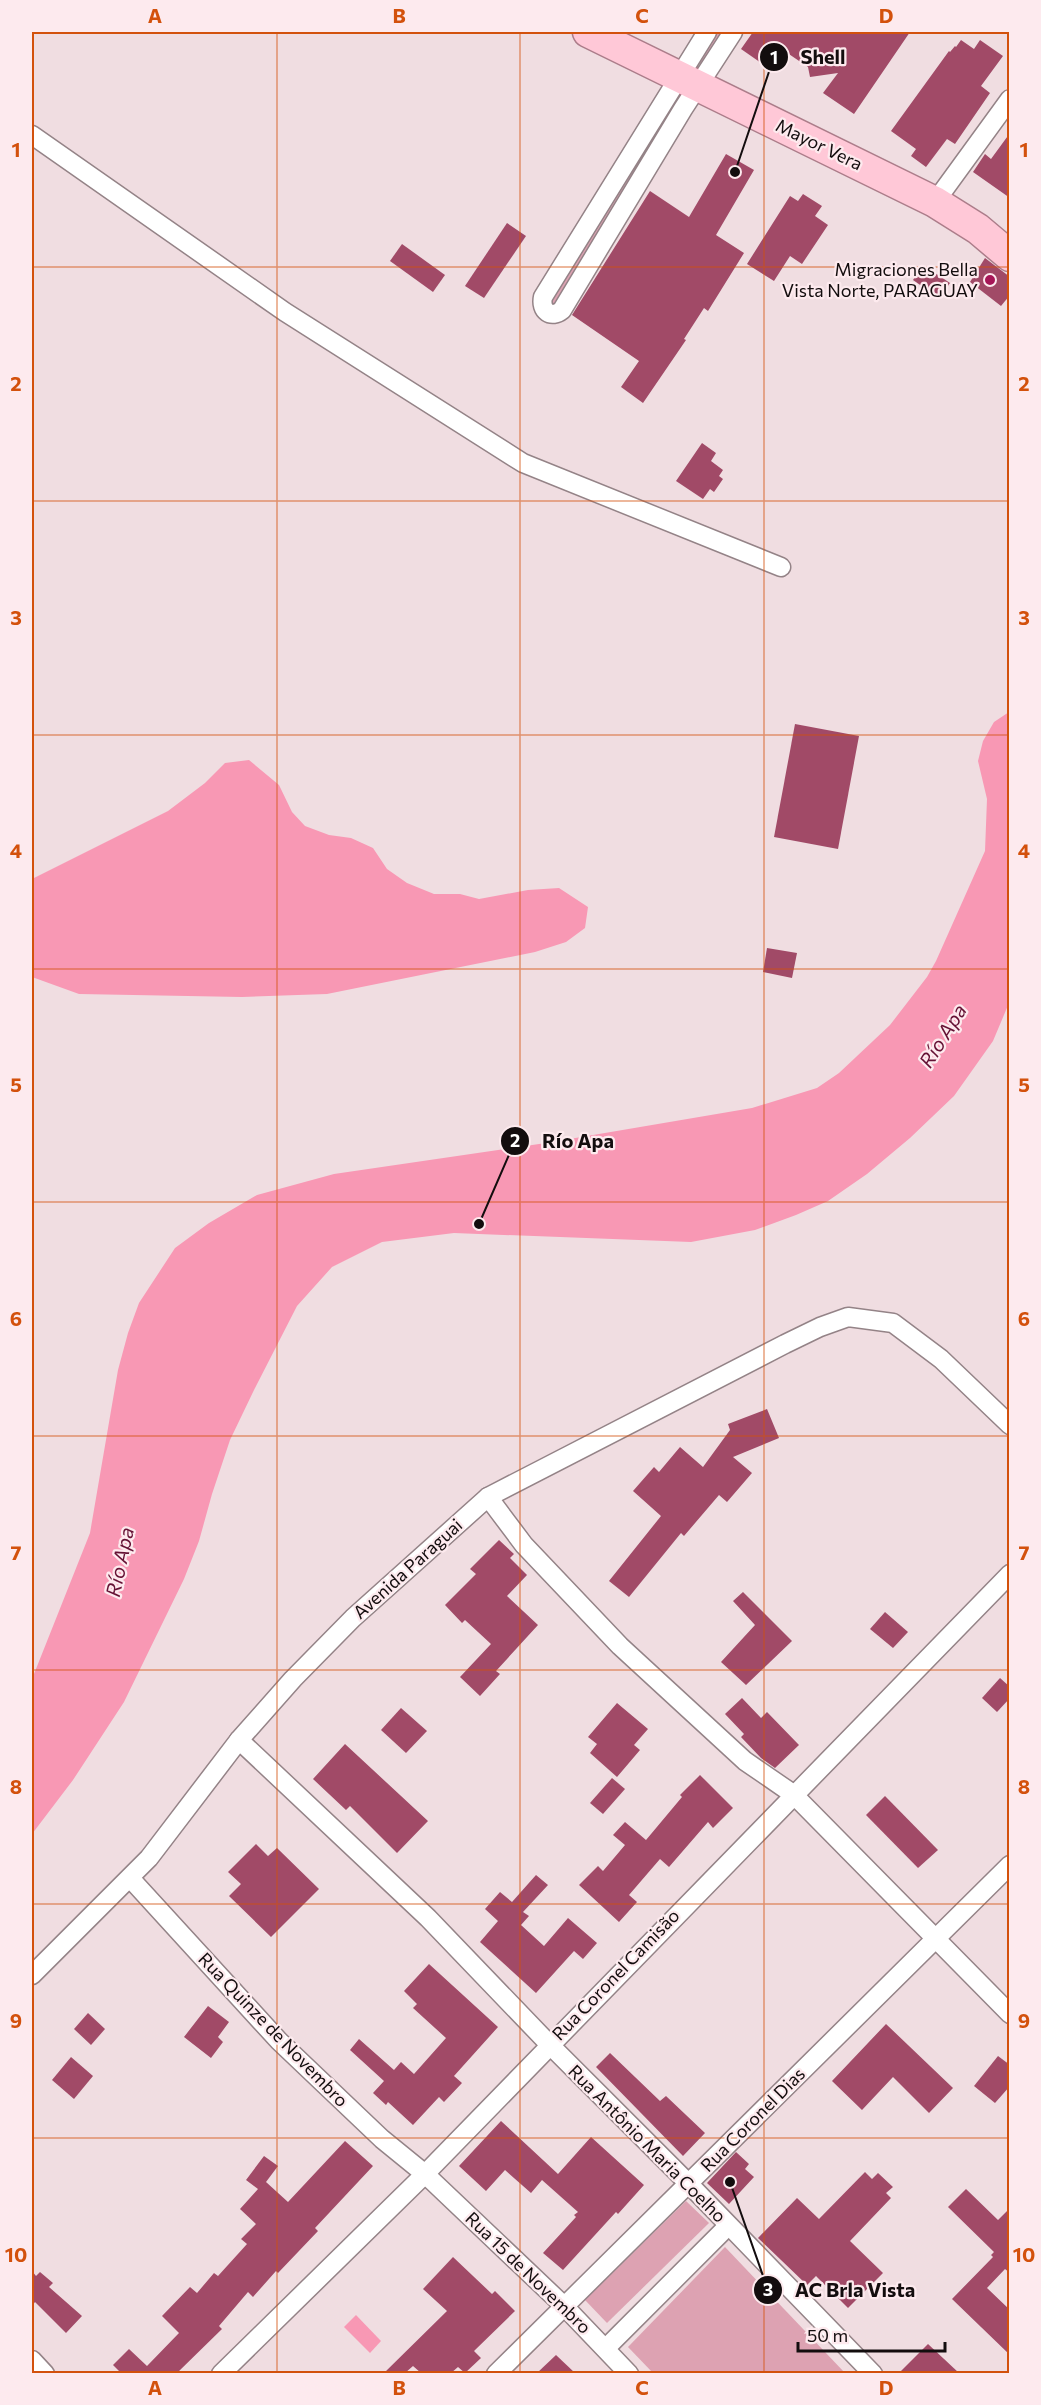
<svg xmlns="http://www.w3.org/2000/svg" width="1041" height="2405" viewBox="0 0 1041 2405" font-family="Commissioner,sans-serif">
<style>
.green{fill:#dda2b2}
.water{fill:#f898b4}
.building{fill:#a14a67}
.lines{fill:none;stroke-linecap:round;stroke-linejoin:round}
.minor-casing{stroke:#948387;stroke-width:21}
.trunk-casing{stroke:#ac7d8a;stroke-width:33}
.minor{stroke:#fff;stroke-width:18}
.trunk{stroke:#ffc8d7;stroke-width:30}
.grid{fill:none;stroke:#d3510c;stroke-width:1.5;stroke-opacity:0.55}
.poi-dot{fill:#a61657;stroke:#fdeaee;stroke-width:2}
.labels{text-anchor:middle;stroke-width:4.5;stroke-linejoin:round;paint-order:stroke}
.street-label{font-size:18px;fill:#130d0e;stroke:#fdeaee}
.poi-label{font-size:18px;fill:#130d0e;stroke:#fdeaee;text-anchor:end}
.water-label{font-size:20px;font-style:italic;fill:#651134;stroke:#fdeaee}
.leader{fill:none;stroke:#130d0e;stroke-width:2}
.callout-dot{fill:#130d0e;stroke:#fdeaee;stroke-width:2}
.mark-label{font-size:18px;text-anchor:middle;font-weight:bold;fill:#fff}
.callout-label{font-size:20px;text-anchor:middle;font-weight:bold;fill:#130d0e;stroke:#fdeaee;stroke-width:4.5;stroke-linejoin:round;paint-order:stroke}
.neatline{fill:none;stroke:#d3510c;stroke-width:2}
.grid-label{font-size:20px;text-anchor:middle;font-weight:bold;fill:#d3510c}
</style>
<rect width="100%" height="100%" fill="#f0dde1"/>
<g class="green">
<path d="M 715,32 L 725,32 L 702,64 L 698,63 Z"/>
<path d="M 676,96 L 680,100 L 556,305 L 552,307 L 549,301 Z"/>
<path d="M 686,2201 L 709,2223 L 607,2323 L 585,2300 Z"/>
<path d="M 725,2247 L 845,2373 L 653,2373 L 628,2347 Z"/>
</g>
<g class="water">
<path d="M 1009,712 L 1009,1003 L 993,1041 L 954,1096 L 910,1138 L 867,1174 L 828,1201 L 796,1215 L 755,1230 L 691,1242 L 454,1233 L 382,1242 L 332,1267 L 297,1306 L 254,1390 L 230,1440 L 212,1494 L 199,1541 L 184,1579 L 124,1702 L 73,1780 L 32,1834 L 32,1679 L 90,1533 L 118,1370 L 128,1333 L 139,1303 L 175,1248 L 209,1223 L 257,1195 L 334,1174 L 546,1143 L 752,1108 L 817,1088 L 839,1073 L 890,1025 L 927,977 L 936,961 L 985,851 L 987,799 L 978,761 L 983,741 L 994,722 Z"/>
<path d="M 249,760 L 279,785 L 292,812 L 305,826 L 329,835 L 351,838 L 373,848 L 387,869 L 407,883 L 434,894 L 460,894 L 479,899 L 528,890 L 559,888 L 588,907 L 585,928 L 566,942 L 535,952 L 327,994 L 242,997 L 79,994 L 32,977 L 32,879 L 168,811 L 205,783 L 225,763 Z"/>
<path d="M 356,2315 L 381,2341 L 370,2353 L 344,2327 Z"/>
</g>
<g class="building">
<path d="M 753,32 L 910,32 L 854,114 L 823,93 L 838,73 L 810,77 L 808,67 L 777,46 L 764,65 L 741,49 Z"/>
<path d="M 961,40 L 974,49 L 980,40 L 1003,56 L 981,86 L 990,93 L 955,144 L 947,139 L 926,167 L 911,156 L 916,149 L 891,131 L 949,51 L 950,52 L 955,46 L 956,47 Z"/>
<path d="M 1010,133 L 1010,198 L 973,172 L 985,154 L 991,159 Z"/>
<path d="M 726,154 L 754,170 L 716,235 L 744,253 L 708,311 L 704,308 L 695,322 L 684,339 L 686,340 L 643,403 L 621,387 L 639,361 L 572,315 L 650,191 L 689,217 Z"/>
<path d="M 803,194 L 822,206 L 815,216 L 828,225 L 802,264 L 790,256 L 774,281 L 747,264 L 790,196 L 798,201 Z"/>
<path d="M 507,223 L 526,236 L 484,298 L 465,286 Z"/>
<path d="M 402,244 L 445,275 L 433,292 L 390,261 Z"/>
<path d="M 985,258 L 1010,277 L 1010,295 L 1001,306 L 970,282 Z"/>
<path d="M 923,265 L 950,283 L 939,298 L 913,280 Z"/>
<path d="M 702,443 L 716,453 L 711,461 L 723,470 L 719,476 L 723,479 L 714,492 L 710,489 L 703,499 L 676,481 Z"/>
<path d="M 795,724 L 859,736 L 838,849 L 774,837 Z"/>
<path d="M 767,948 L 797,953 L 792,978 L 763,972 Z"/>
<path d="M 767,1409 L 779,1438 L 733,1457 L 752,1473 L 727,1502 L 719,1495 L 684,1536 L 681,1533 L 629,1597 L 609,1581 L 661,1516 L 633,1491 L 654,1467 L 659,1472 L 680,1447 L 703,1467 L 730,1430 L 728,1424 Z"/>
<path d="M 499,1540 L 514,1554 L 510,1558 L 527,1575 L 507,1596 L 538,1625 L 496,1671 L 500,1674 L 480,1696 L 460,1677 L 491,1644 L 465,1620 L 462,1623 L 445,1605 L 476,1574 L 470,1569 Z"/>
<path d="M 743,1592 L 792,1641 L 746,1685 L 721,1662 L 755,1625 L 733,1601 Z"/>
<path d="M 885,1612 L 908,1632 L 893,1648 L 870,1629 Z"/>
<path d="M 1000,1678 L 1010,1687 L 1010,1698 L 997,1712 L 982,1698 Z"/>
<path d="M 742,1698 L 761,1718 L 767,1712 L 799,1745 L 775,1768 L 761,1758 L 741,1737 L 744,1734 L 725,1714 Z"/>
<path d="M 617,1703 L 648,1729 L 634,1745 L 640,1750 L 617,1777 L 590,1753 L 597,1744 L 588,1737 Z"/>
<path d="M 401,1708 L 427,1731 L 406,1753 L 381,1730 Z"/>
<path d="M 345,1744 L 428,1821 L 397,1853 L 350,1806 L 346,1810 L 313,1779 Z"/>
<path d="M 700,1775 L 733,1808 L 713,1828 L 708,1822 L 669,1867 L 660,1859 L 629,1895 L 637,1902 L 619,1922 L 579,1885 L 598,1866 L 603,1871 L 625,1845 L 613,1835 L 625,1822 L 646,1840 L 682,1797 L 680,1795 Z"/>
<path d="M 612,1778 L 625,1789 L 603,1814 L 590,1803 Z"/>
<path d="M 885,1796 L 938,1850 L 918,1868 L 866,1815 Z"/>
<path d="M 256,1844 L 268,1856 L 277,1848 L 319,1889 L 271,1937 L 229,1896 L 241,1884 L 228,1872 Z"/>
<path d="M 536,1875 L 548,1885 L 523,1912 L 529,1916 L 521,1925 L 544,1946 L 568,1918 L 597,1943 L 583,1959 L 574,1951 L 536,1993 L 480,1942 L 498,1921 L 485,1909 L 500,1892 L 512,1902 Z"/>
<path d="M 429,1964 L 498,2027 L 454,2076 L 462,2083 L 444,2102 L 439,2097 L 413,2125 L 388,2102 L 386,2105 L 373,2093 L 384,2081 L 350,2050 L 359,2039 L 394,2070 L 401,2062 L 414,2074 L 446,2038 L 413,2008 L 417,2004 L 404,1991 Z"/>
<path d="M 208,2006 L 229,2022 L 218,2037 L 223,2042 L 211,2058 L 184,2037 Z"/>
<path d="M 88,2013 L 105,2029 L 91,2045 L 74,2029 Z"/>
<path d="M 886,2024 L 953,2088 L 929,2113 L 893,2077 L 862,2110 L 832,2081 Z"/>
<path d="M 610,2053 L 660,2101 L 666,2096 L 705,2133 L 683,2156 L 596,2067 Z"/>
<path d="M 998,2056 L 1010,2065 L 1010,2086 L 995,2103 L 974,2086 Z"/>
<path d="M 71,2057 L 93,2076 L 74,2099 L 52,2080 Z"/>
<path d="M 501,2121 L 558,2174 L 591,2137 L 644,2185 L 618,2214 L 616,2212 L 563,2270 L 543,2253 L 576,2217 L 574,2215 L 578,2212 L 542,2180 L 531,2193 L 505,2170 L 486,2191 L 459,2166 Z"/>
<path d="M 345,2141 L 373,2166 L 315,2228 L 318,2231 L 278,2273 L 276,2271 L 253,2297 L 248,2292 L 219,2326 L 222,2329 L 177,2373 L 121,2373 L 113,2365 L 129,2349 L 147,2366 L 179,2333 L 162,2316 L 190,2287 L 197,2293 L 214,2273 L 218,2276 L 247,2244 L 241,2239 L 256,2224 L 240,2209 L 258,2189 L 246,2180 L 264,2156 L 278,2166 L 266,2182 L 288,2202 Z"/>
<path d="M 736,2152 L 749,2164 L 745,2169 L 754,2177 L 729,2204 L 707,2183 Z"/>
<path d="M 865,2172 L 872,2179 L 878,2173 L 893,2187 L 886,2193 L 891,2198 L 850,2241 L 883,2273 L 848,2308 L 816,2276 L 807,2285 L 758,2238 L 797,2198 L 819,2219 Z"/>
<path d="M 966,2189 L 998,2220 L 1010,2208 L 1010,2273 L 1005,2269 L 987,2288 L 1010,2310 L 1010,2355 L 952,2299 L 993,2257 L 991,2255 L 994,2252 L 948,2207 Z"/>
<path d="M 453,2257 L 492,2294 L 495,2291 L 515,2311 L 474,2351 L 481,2358 L 465,2373 L 458,2367 L 451,2373 L 421,2373 L 413,2366 L 405,2373 L 384,2373 L 447,2311 L 423,2289 Z"/>
<path d="M 32,2271 L 36,2276 L 40,2272 L 53,2283 L 49,2287 L 82,2316 L 66,2333 L 35,2302 L 32,2306 Z"/>
<path d="M 928,2344 L 959,2373 L 899,2373 Z"/>
<path d="M 556,2355 L 575,2373 L 537,2373 Z"/>
</g>
<g class="lines">
<defs>
<g id="minor">
<path d="M 707,32 L 543,297 C 540,311 551,319 562,310 L 683,109 L 733,32"/>
<path d="M 32,135 L 285,312 L 523,463 L 781,567"/>
<path d="M 935,202 L 1010,99"/>
<path d="M 488,1497 L 524,1545 L 620,1646 L 745,1761 L 793,1794 L 1010,2014"/>
<path d="M 239,1740 L 428,1918 L 549,2044 L 689,2184 L 873,2374"/>
<path d="M 130,1878 L 279,2041 L 382,2139 L 425,2174 L 564,2306 L 629,2374"/>
<path d="M 32,1975 L 149,1858 L 239,1740 L 293,1679 L 353,1618 L 488,1497 L 785,1344 L 820,1327 L 848,1317 L 893,1323 L 941,1359 L 1010,1425"/>
<path d="M 606,2348 L 728,2226"/>
<path d="M 32,2360 L 45,2374"/>
<path d="M 221,2374 L 425,2174 L 1010,1574"/>
<path d="M 496,2374 L 1010,1865"/>
</g>
<path id="trunk" d="M 588,32 L 935,202 L 978,229 L 1010,256"/>
</defs>
<use href="#minor" class="minor-casing"/>
<use href="#trunk" class="trunk-casing"/>
<use href="#minor" class="minor"/>
<use href="#trunk" class="trunk"/>
</g>
<path class="grid" d="M 277,32 L 277,2374M 520,32 L 520,2374M 764,32 L 764,2374M 32,267 L 1010,267M 32,501 L 1010,501M 32,735 L 1010,735M 32,969 L 1010,969M 32,1202 L 1010,1202M 32,1436 L 1010,1436M 32,1670 L 1010,1670M 32,1904 L 1010,1904M 32,2138 L 1010,2138"/>
<circle class="poi-dot" cx="990" cy="280" r="6"/>
<g class="labels">
<g class="street-label">
<text transform="translate(819 145) rotate(26)" y="6">Mayor Vera</text>
<text transform="translate(408 1569) rotate(-42)" y="6">Avenida Paraguai</text>
<text transform="translate(616 1975) rotate(-46)" y="6">Rua Coronel Camisão</text>
<text transform="translate(273 2030) rotate(46)" y="6">Rua Quinze de Novembro</text>
<text transform="translate(753 2120) rotate(-45)" y="6">Rua Coronel Dias</text>
<text transform="translate(647 2144) rotate(45)" y="6">Rua Antônio Maria Coelho</text>
<text transform="translate(528 2273) rotate(44)" y="6">Rua 15 de Novembro</text>
</g>
<g class="poi-label">
<text x="978" y="276">Migraciones Bella<tspan x="978" dy="21">Vista Norte, PARAGUAY</tspan></text>
</g>
<g class="water-label">
<text transform="translate(943 1036) rotate(-58)" y="7">Río Apa</text>
<text transform="translate(120 1562) rotate(-78)" y="7">Río Apa</text>
</g>
</g>
<path class="leader" d="M735 172L774 57M479 1224L515 1141M730 2182L768 2290"/>
<g class="callout-dot">
<circle cx="735" cy="172" r="6"/>
<circle cx="479" cy="1224" r="6"/>
<circle cx="730" cy="2182" r="6"/>
<circle cx="774" cy="57" r="15"/>
<circle cx="515" cy="1141" r="15"/>
<circle cx="768" cy="2290" r="15"/>
</g>
<g class="mark-label">
<text x="774" y="64">1</text>
<text x="515" y="1147">2</text>
<text x="768" y="2296">3</text>
</g>
<g class="callout-label">
<text x="823" y="64">Shell</text>
<text x="578" y="1148">Río Apa</text>
<text x="855" y="2297">AC Brla Vista</text>
</g>
<rect width="1041" height="2405" fill="none" stroke="#fdeaee" stroke-width="66"/>
<path d="M798 2342v9h147v-9" fill="none" stroke="#130d0e" stroke-width="3"/>
<text x="807" y="2342" font-size="18" fill="#130d0e" stroke="#fdeaee" stroke-width="4.5" paint-order="stroke">50 m</text>
<rect x="33" y="33" width="975" height="2339" class="neatline"/>
<g class="grid-label">
<text x="155" y="23">A</text>
<text x="399" y="23">B</text>
<text x="642" y="23">C</text>
<text x="886" y="23">D</text>
<text x="16" y="157">1</text>
<text x="1024" y="157">1</text>
<text x="16" y="391">2</text>
<text x="1024" y="391">2</text>
<text x="16" y="625">3</text>
<text x="1024" y="625">3</text>
<text x="16" y="858">4</text>
<text x="1024" y="858">4</text>
<text x="16" y="1092">5</text>
<text x="1024" y="1092">5</text>
<text x="16" y="1326">6</text>
<text x="1024" y="1326">6</text>
<text x="16" y="1560">7</text>
<text x="1024" y="1560">7</text>
<text x="16" y="1794">8</text>
<text x="1024" y="1794">8</text>
<text x="16" y="2028">9</text>
<text x="1024" y="2028">9</text>
<text x="16" y="2262">10</text>
<text x="1024" y="2262">10</text>
<text x="155" y="2395">A</text>
<text x="399" y="2395">B</text>
<text x="642" y="2395">C</text>
<text x="886" y="2395">D</text>
</g>
</svg>
